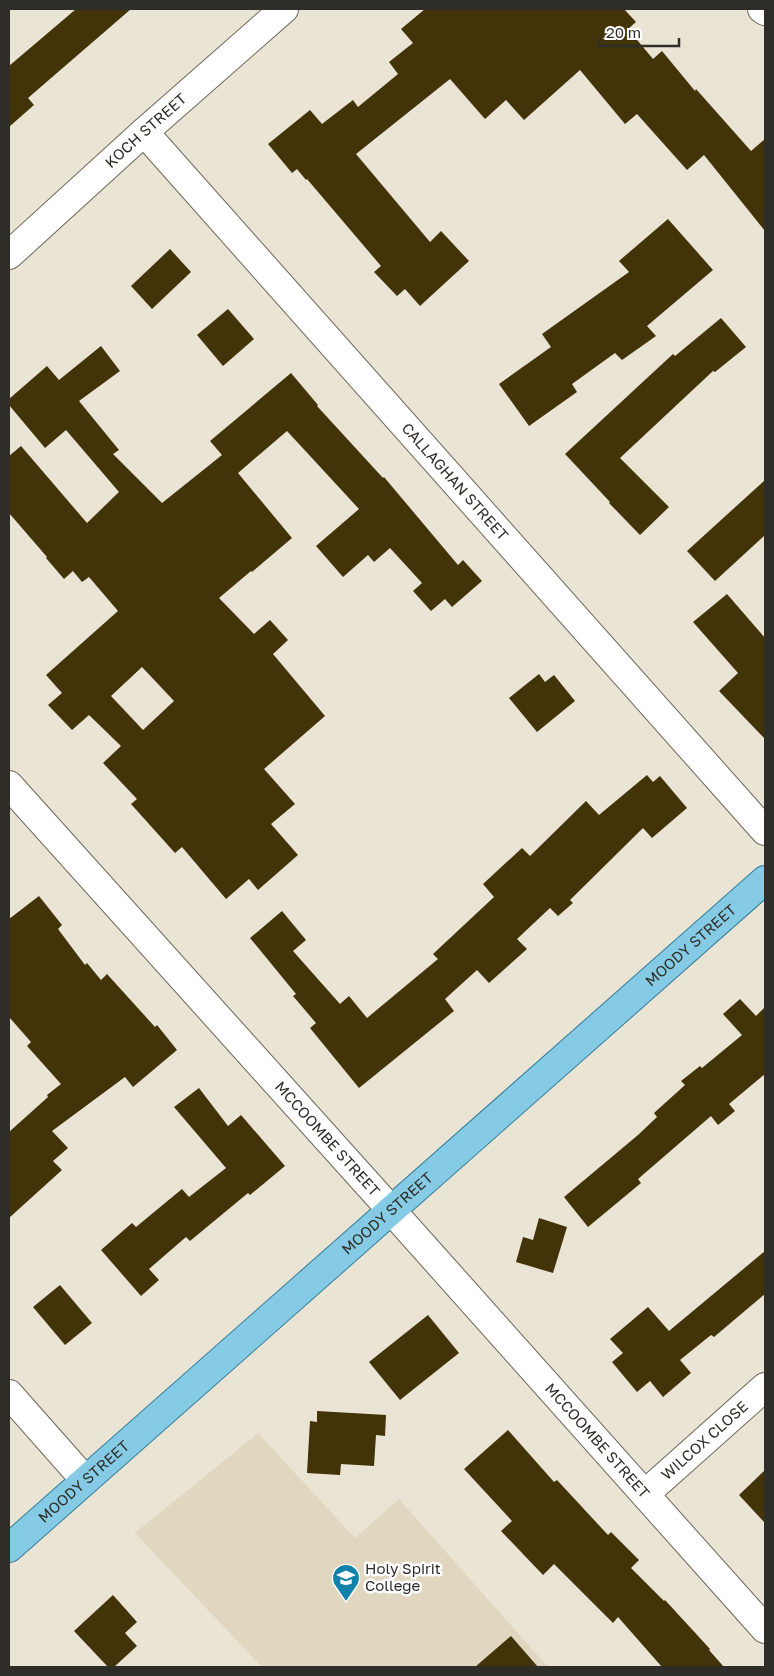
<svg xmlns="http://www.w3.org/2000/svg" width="774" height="1676" viewBox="0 0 774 1676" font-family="'Golos Text',sans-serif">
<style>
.built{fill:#e1d7c0}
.building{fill:#423309;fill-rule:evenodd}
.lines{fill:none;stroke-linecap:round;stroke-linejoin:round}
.minor-casing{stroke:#6b6658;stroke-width:30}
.major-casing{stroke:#347d98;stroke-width:30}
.minor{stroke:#fff;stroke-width:28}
.major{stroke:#86cbe6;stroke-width:28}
.labels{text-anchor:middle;stroke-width:5;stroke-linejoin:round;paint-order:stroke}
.street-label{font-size:15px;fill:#2f2d27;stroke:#fff}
.poi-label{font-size:15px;fill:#2f2d27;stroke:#fff;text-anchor:start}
</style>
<rect width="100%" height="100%" fill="#eae4d4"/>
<path class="built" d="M 258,1433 L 355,1538 L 399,1499 L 548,1667 L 262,1667 L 135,1533 Z"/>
<g class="building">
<path d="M 76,9 L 131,9 L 28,98 L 34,105 L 9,127 L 9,66 Z"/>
<path d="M 425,9 L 624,9 L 636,22 L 628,29 L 653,59 L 662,51 L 695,91 L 696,89 L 751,151 L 765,139 L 765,231 L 704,155 L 687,170 L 637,114 L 625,124 L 580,70 L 524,120 L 506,100 L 485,119 L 450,79 L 356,154 L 430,242 L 441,231 L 469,261 L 420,306 L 405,289 L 397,296 L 374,272 L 381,266 L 307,179 L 306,180 L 297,169 L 292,173 L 268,144 L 310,110 L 322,124 L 353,100 L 358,107 L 398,74 L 389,62 L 413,43 L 401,29 Z"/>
<path d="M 668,219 L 713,270 L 647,326 L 656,336 L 622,360 L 615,353 L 572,384 L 577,392 L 529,426 L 499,384 L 551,347 L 542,334 L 629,272 L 619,261 Z"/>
<path d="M 170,249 L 191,272 L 152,309 L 131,286 Z"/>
<path d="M 228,309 L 254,339 L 223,366 L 197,335 Z"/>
<path d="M 721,318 L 746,347 L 715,372 L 713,371 L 620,458 L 669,507 L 640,535 L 609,503 L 610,502 L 565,454 L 673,354 L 675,356 Z"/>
<path d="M 101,346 L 120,371 L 79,401 L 119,450 L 113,454 L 162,503 L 222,455 L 210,441 L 291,373 L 318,405 L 317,406 L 383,478 L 384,477 L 458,565 L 463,560 L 482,581 L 452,607 L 445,599 L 431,611 L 413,591 L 422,583 L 390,548 L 374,562 L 368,555 L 343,577 L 316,546 L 359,509 L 287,431 L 238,473 L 292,538 L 252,572 L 251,571 L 219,598 L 254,634 L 270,620 L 288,640 L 273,654 L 325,716 L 264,769 L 295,804 L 271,824 L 298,855 L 258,890 L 249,879 L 226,899 L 182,847 L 175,853 L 131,804 L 137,799 L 103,763 L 121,746 L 89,715 L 72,730 L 48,705 L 62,693 L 46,675 L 118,611 L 89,577 L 82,582 L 73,571 L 64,579 L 46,558 L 47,557 L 9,513 L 9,456 L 21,446 L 87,523 L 119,492 L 66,430 L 45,448 L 9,405 L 9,399 L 47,366 L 59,380 ZM 142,667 L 174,701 L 143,730 L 111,696 Z"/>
<path d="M 765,480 L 765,535 L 715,581 L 687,551 Z"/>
<path d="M 727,594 L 765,638 L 765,739 L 719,691 L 738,673 L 693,622 Z"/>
<path d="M 539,674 L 545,682 L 554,675 L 575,701 L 537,732 L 509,698 Z"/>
<path d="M 647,775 L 653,782 L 660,776 L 687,808 L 652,838 L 643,828 L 570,900 L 573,903 L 558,916 L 550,908 L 517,939 L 527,949 L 489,983 L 477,970 L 445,999 L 454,1011 L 359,1088 L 310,1028 L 316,1023 L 293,996 L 296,994 L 250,938 L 282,911 L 306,940 L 293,951 L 340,1004 L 349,996 L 367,1018 L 438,959 L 433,954 L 494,897 L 483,884 L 522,848 L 530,856 L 586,801 L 599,815 Z"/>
<path d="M 39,896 L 62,925 L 58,929 L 85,965 L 87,963 L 101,980 L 107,974 L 155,1027 L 157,1025 L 177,1050 L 133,1087 L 125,1077 L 52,1131 L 68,1148 L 53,1161 L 62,1170 L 9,1218 L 9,1132 L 48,1097 L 47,1095 L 61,1084 L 27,1046 L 31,1042 L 9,1017 L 9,919 Z"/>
<path d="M 740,999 L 756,1016 L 765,1007 L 765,1074 L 729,1104 L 735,1111 L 718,1125 L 711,1116 L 638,1179 L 641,1183 L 588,1227 L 564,1197 L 638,1135 L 657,1117 L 654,1113 L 685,1085 L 681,1081 L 700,1066 L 702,1068 L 742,1035 L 723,1014 Z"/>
<path d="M 199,1088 L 228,1126 L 241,1115 L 285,1166 L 250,1195 L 248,1193 L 190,1241 L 186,1237 L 149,1269 L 159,1280 L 141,1296 L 101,1250 L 132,1223 L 136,1227 L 182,1189 L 189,1197 L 226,1168 L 174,1107 Z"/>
<path d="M 539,1218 L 567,1227 L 553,1273 L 516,1262 L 523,1237 L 533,1240 Z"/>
<path d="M 765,1251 L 765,1294 L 714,1337 L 711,1335 L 680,1360 L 691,1373 L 663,1397 L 650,1381 L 637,1392 L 612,1362 L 623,1353 L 610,1339 L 648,1307 L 669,1331 Z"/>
<path d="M 60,1285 L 92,1323 L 65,1345 L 33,1307 Z"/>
<path d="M 428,1315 L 459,1353 L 400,1400 L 369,1362 Z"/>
<path d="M 317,1411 L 386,1415 L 385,1436 L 376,1435 L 374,1466 L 341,1464 L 340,1475 L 307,1473 L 310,1421 L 317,1422 Z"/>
<path d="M 508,1430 L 554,1482 L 557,1480 L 608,1535 L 611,1532 L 639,1560 L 631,1568 L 664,1601 L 665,1600 L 710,1649 L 709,1650 L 724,1667 L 662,1667 L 618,1617 L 613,1623 L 554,1564 L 543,1575 L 501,1531 L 512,1521 L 464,1469 Z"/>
<path d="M 765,1470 L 765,1523 L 739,1495 Z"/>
<path d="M 113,1595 L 137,1622 L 125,1633 L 137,1646 L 114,1667 L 108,1667 L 74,1631 Z"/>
<path d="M 511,1636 L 538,1667 L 475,1667 Z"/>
</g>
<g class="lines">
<defs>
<g id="minor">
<path d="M 762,9 L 765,11"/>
<path id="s1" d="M 144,132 L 765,831"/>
<path id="s2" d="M 9,255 L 144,132 L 284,9"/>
<path id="s3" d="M 9,785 L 392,1211 L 765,1629"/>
<path d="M 9,1394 L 85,1480"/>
<path id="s4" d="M 645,1494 L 765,1387"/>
</g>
<g id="major">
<path id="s5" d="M 9,1548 L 765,880"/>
</g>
</defs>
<use href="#minor" class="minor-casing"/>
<use href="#major" class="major-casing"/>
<use href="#minor" class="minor"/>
<use href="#major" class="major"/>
</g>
<defs>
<symbol id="school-pin" viewBox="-11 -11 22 30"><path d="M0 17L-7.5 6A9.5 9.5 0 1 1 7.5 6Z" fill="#1082a9" stroke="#fff"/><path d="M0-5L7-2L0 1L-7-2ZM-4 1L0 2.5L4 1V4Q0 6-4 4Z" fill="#fff"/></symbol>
</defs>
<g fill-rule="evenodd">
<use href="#school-pin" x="330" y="1562" width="32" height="43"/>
</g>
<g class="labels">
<g class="street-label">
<text dy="5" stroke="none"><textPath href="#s2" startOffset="185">KOCH STREET</textPath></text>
<text dy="5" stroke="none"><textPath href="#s1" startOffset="468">CALLAGHAN STREET</textPath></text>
<text dy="5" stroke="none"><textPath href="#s5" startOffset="910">MOODY STREET</textPath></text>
<text dy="5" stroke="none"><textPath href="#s3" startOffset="476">MCCOOMBE STREET</textPath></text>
<text dy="5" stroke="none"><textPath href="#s5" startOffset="505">MOODY STREET</textPath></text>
<text dy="5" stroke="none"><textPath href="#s3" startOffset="881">MCCOOMBE STREET</textPath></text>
<text dy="5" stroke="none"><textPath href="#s4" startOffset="80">WILCOX CLOSE</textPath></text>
<text dy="5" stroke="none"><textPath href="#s5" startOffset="100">MOODY STREET</textPath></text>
</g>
<g class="poi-label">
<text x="365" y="1574">Holy Spirit<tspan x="365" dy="17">College</tspan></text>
</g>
</g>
<rect width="774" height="1676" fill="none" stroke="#2f2d27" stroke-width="20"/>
<path d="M599 38v8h80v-8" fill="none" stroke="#2f2d27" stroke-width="2.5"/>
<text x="606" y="38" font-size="15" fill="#2f2d27" stroke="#ffffff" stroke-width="4" paint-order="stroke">20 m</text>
</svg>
